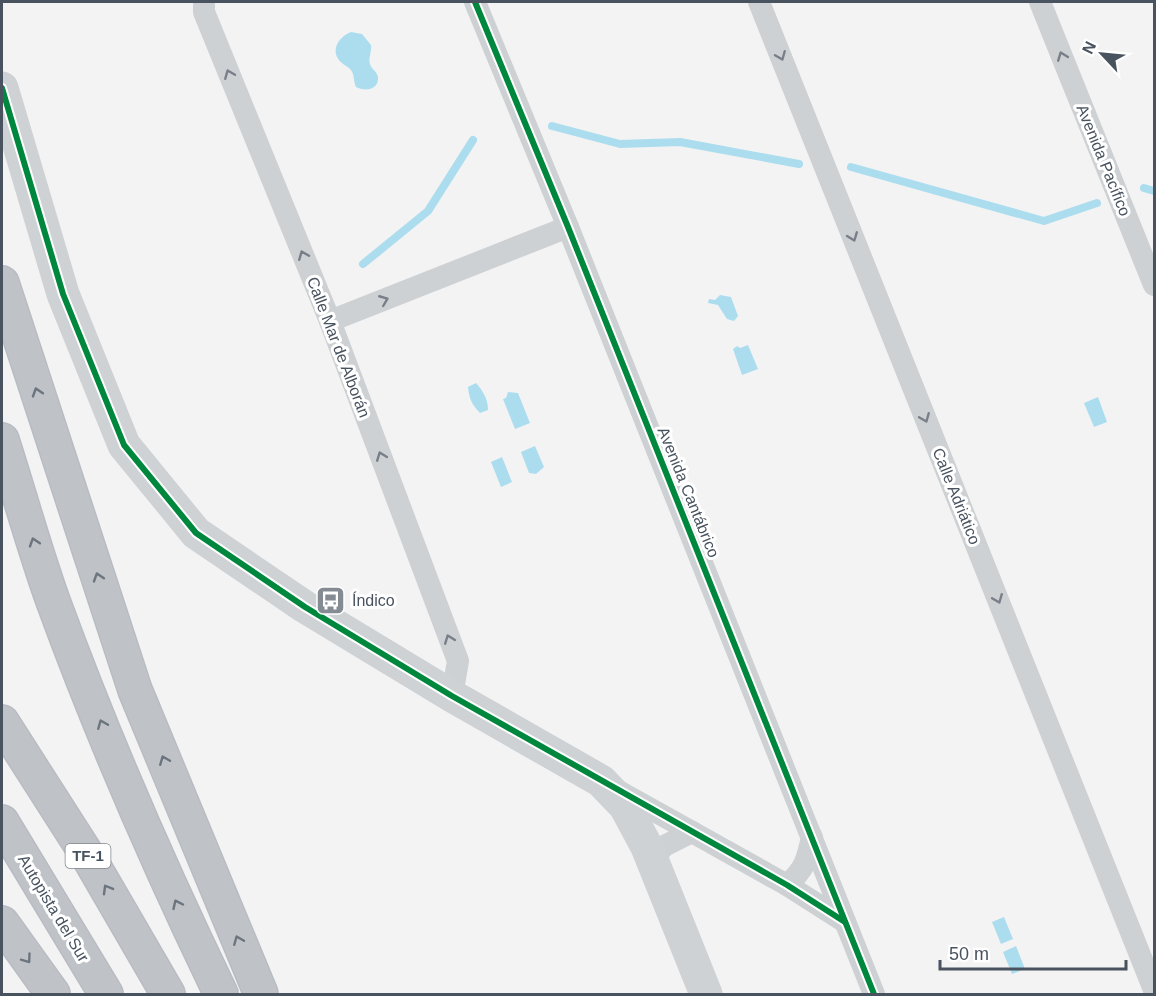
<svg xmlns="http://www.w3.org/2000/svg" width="1156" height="996" viewBox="0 0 1156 996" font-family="Arial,sans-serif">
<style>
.water{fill:#acddef}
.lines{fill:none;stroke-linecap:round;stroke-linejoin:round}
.stream{stroke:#acddef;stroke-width:8}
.highway-casing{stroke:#b8bcc2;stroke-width:36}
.street{stroke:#ced1d3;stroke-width:22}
.secondary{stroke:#cfd2d5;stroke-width:33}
.highway{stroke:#bfc3c8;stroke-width:33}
.cycleway-casing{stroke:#fff;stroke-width:10}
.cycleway{stroke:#00873e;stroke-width:6}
.oneway{stroke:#787f88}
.oneway2{stroke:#6c757e}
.labels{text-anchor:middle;stroke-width:6;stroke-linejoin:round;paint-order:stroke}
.shield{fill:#fff;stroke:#80878f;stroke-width:1.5}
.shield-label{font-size:15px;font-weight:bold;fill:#49535f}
.street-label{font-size:16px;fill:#49535f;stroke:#fff}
.poi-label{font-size:16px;fill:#49535f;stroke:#fff;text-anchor:start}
</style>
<rect width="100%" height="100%" fill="#f3f3f3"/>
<g class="water">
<path d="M 351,32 L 362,34 L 371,45 C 372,51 368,59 370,64 C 371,69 377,71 378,77 C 379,90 365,92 356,87 C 353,81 355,74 350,69 C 348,67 344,65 342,63 C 329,52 338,37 351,32 Z"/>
<path d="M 720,295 L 731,297 L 738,316 L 734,321 L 727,319 L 718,305 L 708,303 L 709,299 L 715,300 Z"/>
<path d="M 748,345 L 758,369 L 742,375 L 733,349 L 737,346 L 740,348 Z"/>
<path d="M 476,383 C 483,391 488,399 488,410 L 480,413 C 472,405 469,398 468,387 Z"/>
<path d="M 508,392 L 518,393 L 530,423 L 515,429 L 503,399 L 506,398 Z"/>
<path d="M 1098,397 L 1107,422 L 1094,427 L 1084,403 Z"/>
<path d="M 535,446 L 544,467 L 536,474 L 529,473 L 521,452 Z"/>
<path d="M 502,457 L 512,482 L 501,487 L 491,462 Z"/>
<path d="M 1004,917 L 1013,939 L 1001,944 L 992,922 Z"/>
<path d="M 1016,946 L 1025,969 L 1012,974 L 1003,952 Z"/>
</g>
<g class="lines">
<g class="stream">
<path d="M 552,126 L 620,144 L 680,142 L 799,164"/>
<path d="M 851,167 L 1044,221 L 1097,203"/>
<path d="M 1144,188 L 1154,191"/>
<path d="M 363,264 L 428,211 L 473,140"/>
</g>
<defs>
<g id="highway">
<path d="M 2,283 L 135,690 L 261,994"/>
<path d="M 2,440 C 19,493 34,548 53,601 C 102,735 159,866 221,994"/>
<path d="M 2,722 L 89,858 L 168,994"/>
<path d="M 2,822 L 106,994"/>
<path d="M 2,923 L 53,994"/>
</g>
</defs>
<use href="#highway" class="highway-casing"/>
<g class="street">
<path d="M 204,2 L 204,12 L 330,321 L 458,661 L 452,696"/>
<path d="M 475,2 L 568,227 L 874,994"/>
<path d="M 759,2 L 1154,990"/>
<path d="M 1040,2 L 1154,285"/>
<path d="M 330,321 L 568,227"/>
<path d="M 615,789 L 787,885 L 845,922"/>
<path d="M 652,860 L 664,846 L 692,832"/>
<path d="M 787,885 C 805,869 807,860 812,837"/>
</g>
<path class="secondary" d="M 2,88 L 63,294 L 124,445 L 196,533 L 305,607 L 452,696 L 601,781 L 625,806 L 647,847 L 706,994"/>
<use href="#highway" class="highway"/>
<defs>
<g id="cycleway">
<path d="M 475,2 L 568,227 L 874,994"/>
<path d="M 2,88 L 63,294 L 124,445 L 196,533 L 305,607 L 452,696 L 787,885 L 845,922"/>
</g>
</defs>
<use href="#cycleway" class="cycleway-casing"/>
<use href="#cycleway" class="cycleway"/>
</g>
<defs><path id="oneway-chevron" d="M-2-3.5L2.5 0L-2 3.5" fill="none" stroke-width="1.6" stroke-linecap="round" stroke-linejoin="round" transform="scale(1.5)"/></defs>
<g class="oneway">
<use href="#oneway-chevron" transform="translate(781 56) rotate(68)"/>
<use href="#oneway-chevron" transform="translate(1062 56) rotate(-111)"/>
<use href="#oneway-chevron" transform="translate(229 74) rotate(-112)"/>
<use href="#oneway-chevron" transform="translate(853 237) rotate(69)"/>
<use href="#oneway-chevron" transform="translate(303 255) rotate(-112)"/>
<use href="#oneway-chevron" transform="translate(384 300) rotate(-22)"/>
<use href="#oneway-chevron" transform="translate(925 418) rotate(68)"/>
<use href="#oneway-chevron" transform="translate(381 456) rotate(-111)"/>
<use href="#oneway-chevron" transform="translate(998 599) rotate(68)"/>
<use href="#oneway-chevron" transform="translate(449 639) rotate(-111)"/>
</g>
<g class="oneway2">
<use href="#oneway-chevron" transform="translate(37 392) rotate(-108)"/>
<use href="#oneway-chevron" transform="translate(34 542) rotate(-108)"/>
<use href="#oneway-chevron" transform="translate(98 577) rotate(-108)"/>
<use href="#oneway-chevron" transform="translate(102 724) rotate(-112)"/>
<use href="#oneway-chevron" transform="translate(164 760) rotate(-112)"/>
<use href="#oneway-chevron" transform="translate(107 889) rotate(-120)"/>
<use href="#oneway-chevron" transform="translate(177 904) rotate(-115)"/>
<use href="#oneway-chevron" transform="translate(238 940) rotate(-112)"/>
<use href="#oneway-chevron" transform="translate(27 959) rotate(54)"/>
</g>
<defs>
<symbol id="bus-square" viewBox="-11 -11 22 22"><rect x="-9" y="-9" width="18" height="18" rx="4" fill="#848b93" stroke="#fff"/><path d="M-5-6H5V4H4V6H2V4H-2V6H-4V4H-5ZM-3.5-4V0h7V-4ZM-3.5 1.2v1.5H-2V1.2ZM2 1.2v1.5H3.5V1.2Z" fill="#fff"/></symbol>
</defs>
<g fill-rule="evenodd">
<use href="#bus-square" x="314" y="584" width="33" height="33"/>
</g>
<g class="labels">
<rect class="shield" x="65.5" y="844" width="45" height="24" rx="4.5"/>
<g class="shield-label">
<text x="88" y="861">TF-1</text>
</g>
<g class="street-label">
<text transform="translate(1104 160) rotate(68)" y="6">Avenida Pacífico</text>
<text transform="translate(339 347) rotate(69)" y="6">Calle Mar de Alborán</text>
<text transform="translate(689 492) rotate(68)" y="6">Avenida Cantábrico</text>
<text transform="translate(957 496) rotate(68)" y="6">Calle Adriático</text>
<text transform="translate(54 908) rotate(59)" y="6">Autopista del Sur</text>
</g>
<g class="poi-label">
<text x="352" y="606">Índico</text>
</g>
</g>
<rect width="1156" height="996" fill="none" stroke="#49535f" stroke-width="6"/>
<g transform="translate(1102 54) rotate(296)" stroke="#ffffff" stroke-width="4.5" paint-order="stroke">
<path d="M0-4.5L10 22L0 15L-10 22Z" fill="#49535f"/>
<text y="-9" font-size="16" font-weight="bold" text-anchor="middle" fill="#49535f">N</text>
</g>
<path d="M940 960v9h186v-9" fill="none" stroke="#49535f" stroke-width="3"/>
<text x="949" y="960" font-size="18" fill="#49535f" stroke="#ffffff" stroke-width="4.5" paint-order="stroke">50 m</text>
</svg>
